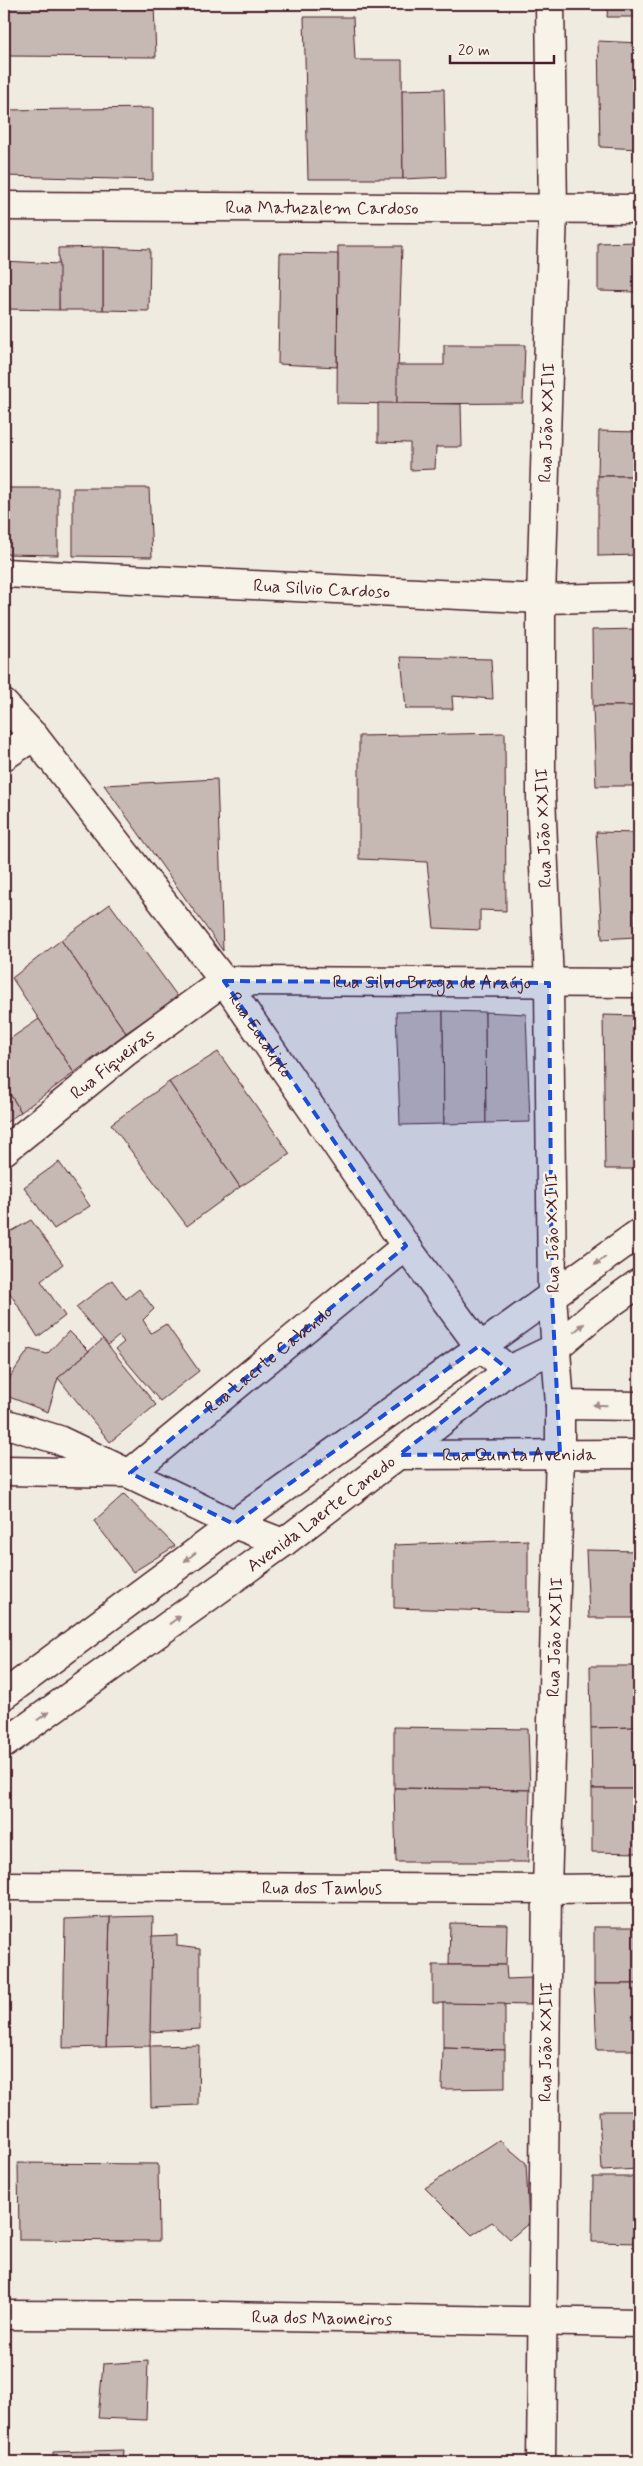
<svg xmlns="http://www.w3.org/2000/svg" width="643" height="2466" viewBox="0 0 643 2466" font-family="Mynerve,sans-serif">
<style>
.building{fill:#c6b8b3;stroke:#4a1f2b}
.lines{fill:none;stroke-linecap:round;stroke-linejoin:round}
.minor-casing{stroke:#4a1f2b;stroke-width:31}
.minor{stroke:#f7f3e8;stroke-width:28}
.oneway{fill:#a0898a}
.marked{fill:#1d4ed8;fill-opacity:0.2;stroke:#1d4ed8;stroke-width:4;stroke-dasharray:10 6;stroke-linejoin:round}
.labels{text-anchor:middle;stroke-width:5;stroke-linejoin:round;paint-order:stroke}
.street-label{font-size:18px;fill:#4a1f2b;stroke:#f7f3e8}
</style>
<rect width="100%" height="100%" fill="#f0ebe0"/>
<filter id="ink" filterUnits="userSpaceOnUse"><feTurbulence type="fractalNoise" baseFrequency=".02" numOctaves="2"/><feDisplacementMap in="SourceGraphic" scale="10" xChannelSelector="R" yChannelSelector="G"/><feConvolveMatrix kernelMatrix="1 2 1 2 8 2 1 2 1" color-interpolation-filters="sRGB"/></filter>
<g filter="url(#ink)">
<g class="building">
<path d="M 4,4 L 154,4 L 156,57 L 4,56 Z"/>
<path d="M 608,4 L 638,4 L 638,17 L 607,17 Z"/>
<path d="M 304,17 L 353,17 L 355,60 L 402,60 L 403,179 L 308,179 Z"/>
<path d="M 598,41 L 639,43 L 639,149 L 600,147 Z"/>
<path d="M 444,89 L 446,177 L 403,179 L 402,90 Z"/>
<path d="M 153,108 L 153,180 L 4,176 L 4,110 Z"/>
<path d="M 639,242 L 639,292 L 598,291 L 598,243 Z"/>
<path d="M 338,246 L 402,246 L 397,404 L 337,403 Z"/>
<path d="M 103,247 L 150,249 L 149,311 L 103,310 Z"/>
<path d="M 103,247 L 103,310 L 59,310 L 58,248 Z"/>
<path d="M 280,253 L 338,254 L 337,367 L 278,364 Z"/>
<path d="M 4,261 L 59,264 L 59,310 L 4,309 Z"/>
<path d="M 444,345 L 525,345 L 523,403 L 397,404 L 397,365 L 444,365 Z"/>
<path d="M 378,403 L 461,404 L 462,447 L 436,447 L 435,469 L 410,470 L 410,443 L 378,442 Z"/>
<path d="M 599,431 L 639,432 L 639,476 L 598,476 Z"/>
<path d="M 598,476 L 639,476 L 639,555 L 598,556 Z"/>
<path d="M 4,488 L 58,488 L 58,555 L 4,554 Z"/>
<path d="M 73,488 L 149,488 L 152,557 L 73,556 Z"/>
<path d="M 639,629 L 639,706 L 593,706 L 592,630 Z"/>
<path d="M 401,657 L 491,659 L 493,699 L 452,696 L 453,709 L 406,709 Z"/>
<path d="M 593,706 L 639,706 L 639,786 L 596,786 Z"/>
<path d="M 505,733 L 506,911 L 480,910 L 480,930 L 434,928 L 427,862 L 359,859 L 359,736 Z"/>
<path d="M 217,779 L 218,807 L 223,951 L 104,785 Z"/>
<path d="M 596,832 L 639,833 L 639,913 L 634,913 L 635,937 L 602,939 Z"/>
<path d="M 110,904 L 178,997 L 126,1033 L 61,940 Z"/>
<path d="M 61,940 L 126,1033 L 74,1073 L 12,978 Z"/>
<path d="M 443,1011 L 444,1124 L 400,1125 L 396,1012 Z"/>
<path d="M 443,1011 L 485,1012 L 486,1123 L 444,1124 Z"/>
<path d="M 485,1012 L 526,1014 L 530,1122 L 486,1123 Z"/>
<path d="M 603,1015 L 639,1016 L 639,1169 L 605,1169 Z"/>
<path d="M 39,1019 L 74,1073 L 21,1112 L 4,1084 L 4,1043 Z"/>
<path d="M 218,1052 L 290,1154 L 240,1187 L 169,1082 Z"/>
<path d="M 169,1082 L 240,1187 L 187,1226 L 111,1124 Z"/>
<path d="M 4,1084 L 21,1112 L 4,1124 Z"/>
<path d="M 59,1162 L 90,1206 L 54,1229 L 24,1187 Z"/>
<path d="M 4,1220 L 12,1231 L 31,1220 L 63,1264 L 41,1281 L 65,1316 L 38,1337 L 4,1284 Z"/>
<path d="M 112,1280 L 126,1299 L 139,1289 L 154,1309 L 143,1320 L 151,1333 L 166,1324 L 199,1371 L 160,1401 L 116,1349 L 124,1342 L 119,1336 L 108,1345 L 76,1307 Z"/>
<path d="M 69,1331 L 89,1351 L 58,1378 L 48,1412 L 4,1395 L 4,1386 L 29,1349 L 47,1354 Z"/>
<path d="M 103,1339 L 156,1405 L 110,1442 L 58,1378 Z"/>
<path d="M 124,1494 L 175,1546 L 133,1572 L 94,1521 Z"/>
<path d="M 528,1540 L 528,1612 L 394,1608 L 394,1545 Z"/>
<path d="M 586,1550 L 639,1551 L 639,1618 L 589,1618 Z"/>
<path d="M 590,1666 L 639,1666 L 639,1727 L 591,1728 Z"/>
<path d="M 394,1727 L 528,1729 L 530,1790 L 394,1788 Z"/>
<path d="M 639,1727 L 639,1789 L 592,1789 L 591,1728 Z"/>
<path d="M 394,1788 L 530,1790 L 528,1862 L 396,1862 Z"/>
<path d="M 592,1789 L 639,1789 L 639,1853 L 592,1852 Z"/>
<path d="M 153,1916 L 150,2046 L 106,2047 L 110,1917 Z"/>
<path d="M 110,1917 L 106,2047 L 63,2048 L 65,1919 Z"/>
<path d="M 450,1923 L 507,1924 L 506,1965 L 449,1965 Z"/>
<rect x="594" y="1927" width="45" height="57"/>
<path d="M 177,1935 L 177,1946 L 200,1949 L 200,2029 L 150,2032 L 152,1936 Z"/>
<path d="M 433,1965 L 506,1965 L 507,1979 L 531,1978 L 531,2005 L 433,2003 Z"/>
<path d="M 594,1984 L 639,1984 L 639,2050 L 597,2050 Z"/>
<path d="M 443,2003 L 505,2004 L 505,2050 L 443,2048 Z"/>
<path d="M 199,2045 L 198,2105 L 151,2107 L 150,2046 Z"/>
<path d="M 443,2048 L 505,2050 L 505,2088 L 442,2089 Z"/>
<path d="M 599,2111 L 639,2111 L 639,2169 L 602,2171 Z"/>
<path d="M 499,2140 L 526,2163 L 529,2223 L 510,2239 L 492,2222 L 472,2235 L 425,2188 Z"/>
<path d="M 18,2163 L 158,2164 L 159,2241 L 19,2240 Z"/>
<path d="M 593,2177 L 639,2177 L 639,2243 L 592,2242 Z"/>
<path d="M 148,2361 L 146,2420 L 98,2418 L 103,2364 Z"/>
<path d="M 124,2450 L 123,2462 L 53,2462 L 53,2452 Z"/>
</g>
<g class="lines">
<defs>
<g id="minor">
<path id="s1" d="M 4,206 L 639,209"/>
<path id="s2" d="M 4,573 L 541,599 L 639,597"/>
<path id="s3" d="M 4,704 L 34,736 L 224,981 L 406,1246 L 479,1346 L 509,1370"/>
<path d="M 4,756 L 34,736"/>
<path id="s4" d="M 4,1151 L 126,1052 L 224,981 L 639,983"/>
<path d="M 560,1405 L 639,1406"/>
<path d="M 4,1423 L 59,1440 L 234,1524 L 283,1543"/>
<path id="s5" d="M 399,1455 L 639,1454"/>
<path id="s6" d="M 4,1471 L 130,1473 L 406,1246"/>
<path d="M 4,1695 L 234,1524 L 639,1233"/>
<path id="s7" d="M 4,1744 L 283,1543 L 509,1370 L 555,1348 L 594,1315 L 639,1283"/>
<path id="s8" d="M 4,1886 L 547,1889 L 639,1888"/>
<path id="s9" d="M 4,2315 L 222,2316 L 639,2323"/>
<path id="s10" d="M 541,2462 L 547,1889 L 560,1453 L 560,1405 L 552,1296 L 549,983 L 541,796 L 541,599 L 553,210 L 550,4"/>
</g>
</defs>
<use href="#minor" class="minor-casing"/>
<use href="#minor" class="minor"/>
</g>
<defs><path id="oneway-solid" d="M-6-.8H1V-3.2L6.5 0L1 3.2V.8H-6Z" transform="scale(1.25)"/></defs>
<g class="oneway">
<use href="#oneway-solid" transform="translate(600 1261) rotate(144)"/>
<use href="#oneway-solid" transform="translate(579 1328) rotate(-40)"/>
<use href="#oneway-solid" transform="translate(453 1365) rotate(144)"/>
<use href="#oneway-solid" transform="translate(600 1405) rotate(-179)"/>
<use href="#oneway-solid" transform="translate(432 1429) rotate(-38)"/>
<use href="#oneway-solid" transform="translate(321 1461) rotate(144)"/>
<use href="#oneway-solid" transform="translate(190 1557) rotate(143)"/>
<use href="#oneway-solid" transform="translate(175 1620) rotate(-36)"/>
<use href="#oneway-solid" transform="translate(43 1716) rotate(-36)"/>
</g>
</g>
<path class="marked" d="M 224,981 L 549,983 L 552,1296 L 560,1453 L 399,1455 L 509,1370 L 479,1346 L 234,1524 L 130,1473 L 406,1246 Z"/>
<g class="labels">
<g class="street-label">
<text dy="6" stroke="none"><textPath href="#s1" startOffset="318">Rua Matuzalem Cardoso</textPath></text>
<text dy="6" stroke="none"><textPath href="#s10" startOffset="2040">Rua João XXIII</textPath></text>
<text dy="6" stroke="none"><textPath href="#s2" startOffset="318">Rua Silvio Cardoso</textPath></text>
<text transform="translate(543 828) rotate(-92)" y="6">Rua João XXIII</text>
<text dy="6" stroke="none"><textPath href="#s4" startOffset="486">Rua Silvio Braga de Araújo</textPath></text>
<text dy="6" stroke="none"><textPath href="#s3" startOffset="419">Rua Eucalipto</textPath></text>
<text dy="6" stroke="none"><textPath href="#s4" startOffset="139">Rua Fiqueiras</textPath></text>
<text transform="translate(552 1233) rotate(-91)" y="6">Rua João XXIII</text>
<text dy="6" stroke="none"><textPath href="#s6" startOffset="305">Rua Laerte Cabendo</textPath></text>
<text dy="6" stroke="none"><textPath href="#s5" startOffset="120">Rua Quinta Avenida</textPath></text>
<text dy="6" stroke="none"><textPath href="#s7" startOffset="392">Avenida Laerte Canedo</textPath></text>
<text dy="6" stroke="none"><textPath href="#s10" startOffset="825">Rua João XXIII</textPath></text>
<text dy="6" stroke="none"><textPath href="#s8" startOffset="318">Rua dos Tambus</textPath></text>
<text dy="6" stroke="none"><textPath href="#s10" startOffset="420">Rua João XXIII</textPath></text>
<text dy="6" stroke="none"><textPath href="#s9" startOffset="318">Rua dos Maomeiros</textPath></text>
</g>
</g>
<rect width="643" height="2466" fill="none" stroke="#f7f3e8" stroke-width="20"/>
<rect x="10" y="10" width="623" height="2446" fill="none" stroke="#4a1f2b" stroke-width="2" filter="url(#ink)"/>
<path d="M450 55v8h104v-8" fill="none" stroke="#4a1f2b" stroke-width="2.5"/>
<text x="458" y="55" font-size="15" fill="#4a1f2b" stroke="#f7f3e8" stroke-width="4" paint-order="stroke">20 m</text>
</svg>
